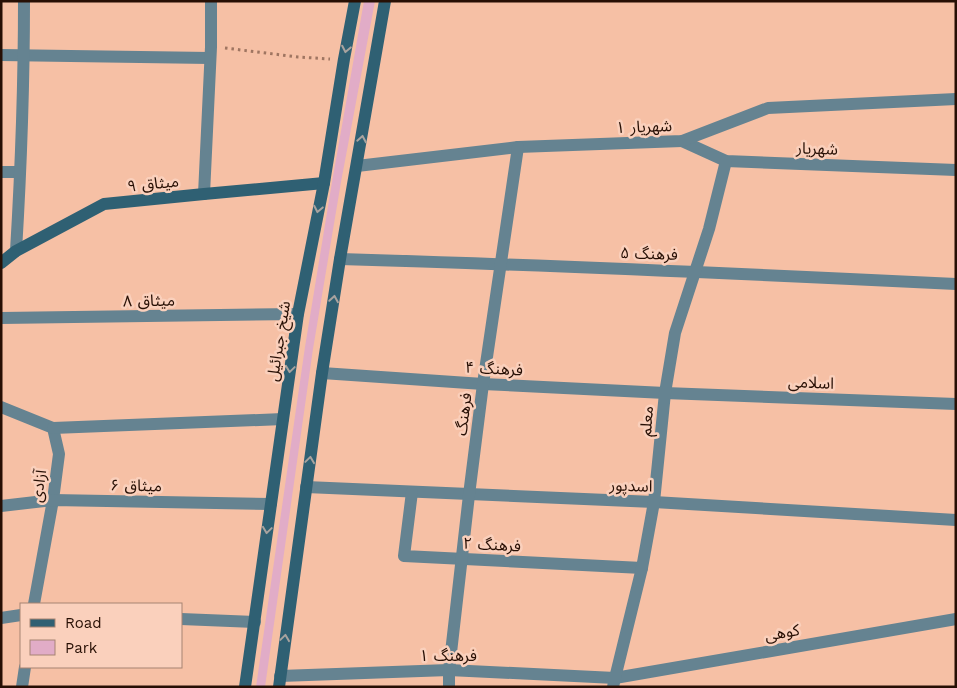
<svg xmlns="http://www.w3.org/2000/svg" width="957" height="688" viewBox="0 0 957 688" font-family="'Work Sans','Noto Sans Arabic',sans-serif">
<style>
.green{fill:#e1acc7}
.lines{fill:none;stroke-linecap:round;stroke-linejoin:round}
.path{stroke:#9f7561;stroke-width:3;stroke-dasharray:2.5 4;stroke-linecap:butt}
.street{stroke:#658391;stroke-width:12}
.secondary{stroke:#2f6073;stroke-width:12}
.oneway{stroke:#a9a39f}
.labels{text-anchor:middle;stroke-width:5;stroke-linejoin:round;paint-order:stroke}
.street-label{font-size:16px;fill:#270f04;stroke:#fad0bc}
</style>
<rect width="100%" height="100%" fill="#f6c0a5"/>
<path class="green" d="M 364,1 L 375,1 L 341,182 L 313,349 L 265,687 L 256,687 L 305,347 L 332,182 Z"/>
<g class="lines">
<path class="path" d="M 225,48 L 298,57 L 330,59"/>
<g class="street">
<path d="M 1,55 L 210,58"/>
<path d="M 682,141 L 726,161 L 956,170"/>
<path d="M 357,166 L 518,147 L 682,141 L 768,108 L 956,99"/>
<path d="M 1,172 L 20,172"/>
<path d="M 204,194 L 211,47 L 211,1"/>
<path d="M 16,251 C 21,168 24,85 24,1"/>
<path d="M 340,259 C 546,265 751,274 956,284"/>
<path d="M 1,318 L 298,314"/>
<path d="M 322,373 L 483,384 L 665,393 L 956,404"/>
<path d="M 1,407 L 53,428 L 59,454 L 53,500 L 34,604"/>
<path d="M 53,428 L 283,419"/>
<path d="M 306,487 L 654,502 L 956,520"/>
<path d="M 412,492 L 404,556 L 642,568"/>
<path d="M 1,506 L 53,500 L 271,504"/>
<path d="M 1,618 L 21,615"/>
<path d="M 181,619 L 255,622"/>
<path d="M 280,676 L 449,670 L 615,678 L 956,619"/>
<path d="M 22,687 L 25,667"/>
<path d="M 449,687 L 449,670 L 469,495 L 483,384 L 518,147"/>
<path d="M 613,687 L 615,678 L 642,568 L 654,502 L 665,393 L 675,333 L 709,229 L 726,161"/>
</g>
<g class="secondary">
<path d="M 1,263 L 16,251 L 104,204 L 204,194 L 324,183"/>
<path d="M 245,687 L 298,314 L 324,183 L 344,59 L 355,1"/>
<path d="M 279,687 L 322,373 L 340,259 L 385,1"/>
</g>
</g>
<defs><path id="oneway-chevron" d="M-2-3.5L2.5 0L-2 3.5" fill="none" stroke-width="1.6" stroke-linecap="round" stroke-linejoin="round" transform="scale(1.25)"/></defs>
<g class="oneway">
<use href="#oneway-chevron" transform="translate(346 49) rotate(101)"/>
<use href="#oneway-chevron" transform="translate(362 139) rotate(-80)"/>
<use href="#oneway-chevron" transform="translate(318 209) rotate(101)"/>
<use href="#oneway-chevron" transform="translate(334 299) rotate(-81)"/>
<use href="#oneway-chevron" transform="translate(290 369) rotate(98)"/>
<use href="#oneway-chevron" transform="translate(310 460) rotate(-82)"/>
<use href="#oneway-chevron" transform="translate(267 530) rotate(98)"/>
<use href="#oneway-chevron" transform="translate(285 638) rotate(-82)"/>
</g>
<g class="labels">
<g class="street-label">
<text transform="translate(644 126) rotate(-2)" y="6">شهریار ۱</text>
<text transform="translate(817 148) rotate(2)" y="6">شهریار</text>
<text transform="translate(153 183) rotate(-6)" y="6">میثاق ۹</text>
<text transform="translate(649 253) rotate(2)" y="6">فرهنگ ۵</text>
<text transform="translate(149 300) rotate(-1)" y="6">میثاق ۸</text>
<text transform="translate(278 341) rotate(-81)" y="6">شیخ جبرائیل</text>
<text transform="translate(494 368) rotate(3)" y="6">فرهنگ ۴</text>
<text transform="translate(811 382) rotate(2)" y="6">اسلامی</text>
<text transform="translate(463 414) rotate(-83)" y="6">فرهنگ</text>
<text transform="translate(646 421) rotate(-85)" y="6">معلم</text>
<text transform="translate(136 485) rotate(1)" y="6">میثاق ۶</text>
<text transform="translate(631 485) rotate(2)" y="6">اسدپور</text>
<text transform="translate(38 486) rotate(-82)" y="6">آزادی</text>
<text transform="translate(492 544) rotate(3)" y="6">فرهنگ ۲</text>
<text transform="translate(782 632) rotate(-10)" y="6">کوهی</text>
<text x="448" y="661">فرهنگ ۱</text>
</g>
</g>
<rect width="957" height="688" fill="none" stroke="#270f04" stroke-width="5"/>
<rect x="20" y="603" width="162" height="65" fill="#fad0bc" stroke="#a68372"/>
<rect x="30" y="619" width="25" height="8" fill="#2f6073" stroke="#a68372"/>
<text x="65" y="628" font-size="15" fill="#270f04">Road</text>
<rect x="30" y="640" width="25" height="15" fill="#e1acc7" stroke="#a68372"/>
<text x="65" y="653" font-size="15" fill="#270f04">Park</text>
</svg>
